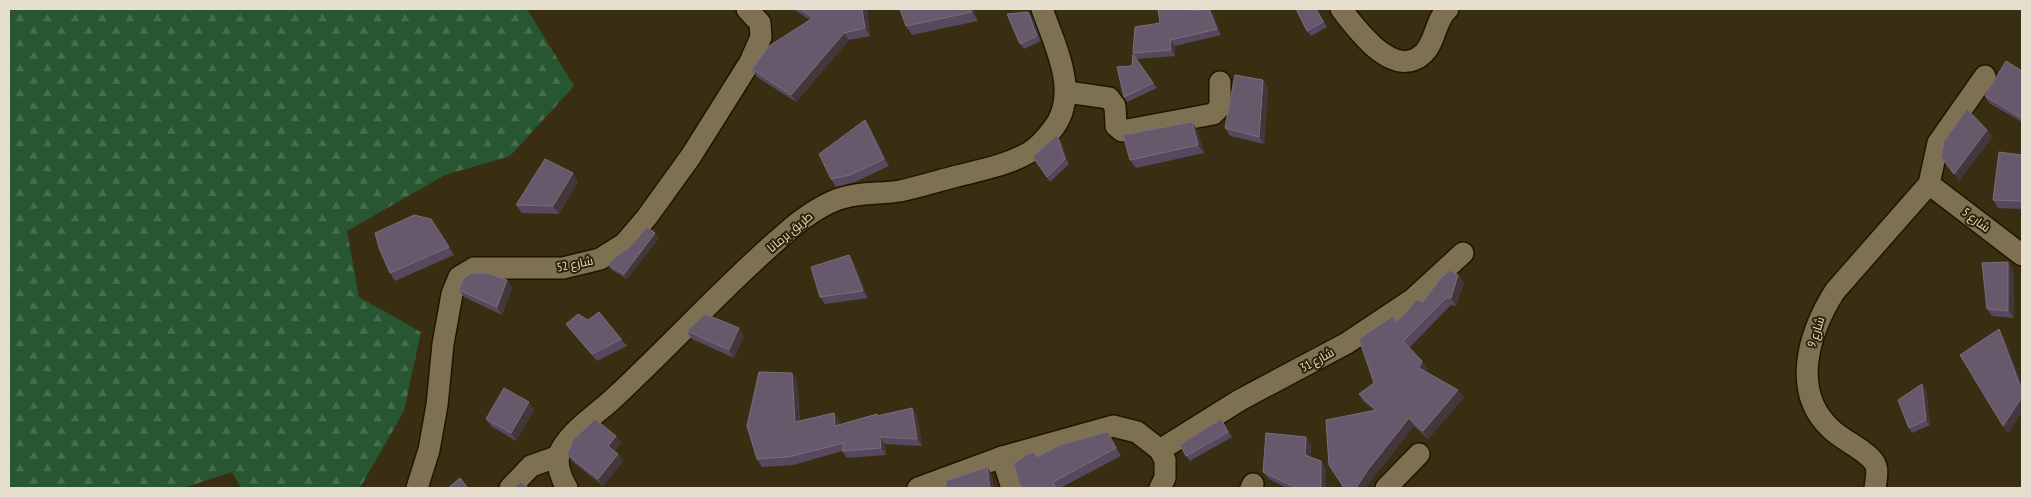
<svg xmlns="http://www.w3.org/2000/svg" width="2031" height="497" viewBox="0 0 2031 497" font-family="'PT Sans Narrow',Cairo,sans-serif">
<style>
.forest{fill:url(#forest-firs)}
.lines{fill:none;stroke-linecap:round;stroke-linejoin:round}
.minor-casing{stroke:#201600;stroke-width:24}
.minor{stroke:#7d7152;stroke-width:21}
.wall{fill:#56485f}
.shaded-wall{fill:#44373b}
.building{fill:#65596b;stroke:#7a6e7b}
.labels{text-anchor:middle;stroke-width:4;stroke-linejoin:round;paint-order:stroke}
.street-label{font-size:12px;fill:#e6dfcf;stroke:#2f2406}
</style>
<defs>
<pattern id="forest-firs" width="22" height="20" patternUnits="userSpaceOnUse" patternTransform="scale(1.25)"><rect width="22" height="20" fill="#285532"/><path d="M5 1l3.5 6h-7zM16 11l3.5 6h-7z" fill="#476d4f"/></pattern>
</defs>
<rect width="100%" height="100%" fill="#392e11"/>
<path class="forest" d="M 9,9 L 527,9 L 574,86 L 510,156 L 445,175 L 347,231 L 359,297 L 421,332 L 404,411 L 360,488 L 241,488 L 232,472 L 183,488 L 9,488 Z"/>
<g class="lines">
<defs>
<g id="minor">
<path d="M 1341,9 C 1357,29 1394,82 1424,53 C 1436,41 1435,20 1448,9"/>
<path d="M 1067,92 L 1109,98 L 1115,106 L 1116,126 L 1122,131 L 1213,114 L 1220,107 L 1220,82"/>
<path d="M 1929,184 L 2022,255"/>
<path d="M 1160,450 L 1240,400 L 1347,343 L 1413,299 L 1463,253"/>
<path d="M 1002,457 L 1012,488"/>
<path d="M 417,488 L 429,450 L 437,405 L 443,344 L 452,294 L 459,277 L 474,268 L 563,268 L 600,259 L 624,244 L 647,217 L 691,156 L 750,62 L 761,37 L 760,23 L 747,9"/>
<path d="M 510,488 L 531,466 L 559,456"/>
<path d="M 567,488 C 562,480 556,465 559,455 C 565,434 600,412 615,397 C 676,340 732,278 795,225 C 809,214 825,203 842,198 C 860,192 881,194 900,191 C 919,187 938,181 957,176 C 981,170 1008,165 1030,152 C 1039,146 1046,138 1052,130 C 1081,95 1055,46 1042,9"/>
<path d="M 918,488 L 1002,457 L 1113,426 L 1137,432 L 1160,450 L 1165,460 L 1165,478 L 1160,488"/>
<path d="M 1251,488 L 1253,484"/>
<path d="M 1386,488 L 1419,454"/>
<path d="M 1875,488 C 1876,480 1879,469 1874,462 C 1865,449 1843,441 1831,429 C 1790,391 1809,332 1835,291 L 1929,184 L 1938,143 L 1985,76"/>
</g>
</defs>
<use href="#minor" class="minor-casing"/>
<use href="#minor" class="minor"/>
</g>
<g class="wall">
<path d="M 793,9 L 867,9 L 870,36 L 849,40 L 796,102 L 757,77 L 752,69 L 810,20 Z"/>
<path d="M 900,9 L 973,9 L 978,21 L 912,35 L 906,26 Z"/>
<path d="M 1158,9 L 1194,9 L 1194,10 L 1209,9 L 1213,14 L 1221,35 L 1175,46 L 1175,56 L 1137,59 L 1133,53 L 1160,23 Z"/>
<path d="M 1296,9 L 1317,9 L 1327,27 L 1311,36 L 1307,31 Z"/>
<path d="M 1028,12 L 1032,17 L 1041,41 L 1024,49 L 1020,44 Z"/>
<path d="M 1133,54 L 1157,88 L 1127,102 L 1124,97 L 1132,66 Z"/>
<path d="M 2022,71 L 2022,122 L 1989,103 L 1985,96 Z"/>
<path d="M 1263,80 L 1268,88 L 1264,144 L 1230,136 L 1225,128 Z"/>
<path d="M 865,120 L 870,128 L 889,166 L 855,182 L 836,187 L 831,179 Z"/>
<path d="M 1192,122 L 1197,130 L 1204,153 L 1136,168 L 1130,160 Z"/>
<path d="M 1061,141 L 1069,164 L 1050,182 L 1033,157 Z"/>
<path d="M 2022,155 L 2022,209 L 1998,208 L 1993,200 Z"/>
<path d="M 578,181 L 559,214 L 522,213 L 516,205 Z"/>
<path d="M 431,219 L 454,255 L 395,281 L 390,273 Z"/>
<path d="M 659,238 L 627,279 L 612,270 L 608,265 Z"/>
<path d="M 849,255 L 854,263 L 868,298 L 825,304 L 820,297 Z"/>
<path d="M 2013,269 L 2014,318 L 1992,316 L 1987,309 Z"/>
<path d="M 1458,275 L 1464,282 L 1456,306 L 1451,305 L 1409,348 L 1428,369 L 1426,372 L 1464,397 L 1428,439 L 1414,426 L 1372,479 L 1366,488 L 1344,488 L 1374,410 L 1364,402 L 1359,394 L 1374,383 L 1393,316 L 1397,322 Z"/>
<path d="M 507,280 L 512,288 L 502,315 L 464,297 L 459,290 Z"/>
<path d="M 588,320 L 621,339 L 627,346 L 597,361 L 571,331 L 566,324 Z"/>
<path d="M 687,331 L 744,336 L 734,358 L 692,339 Z"/>
<path d="M 792,373 L 797,380 L 800,421 L 834,413 L 839,420 L 840,425 L 912,408 L 917,415 L 922,446 L 885,444 L 886,455 L 847,458 L 842,451 L 793,465 L 762,467 L 757,459 Z"/>
<path d="M 1926,389 L 1930,425 L 1912,433 L 1909,428 Z"/>
<path d="M 534,410 L 516,441 L 491,426 L 486,419 Z"/>
<path d="M 1224,425 L 1232,437 L 1190,461 L 1186,456 Z"/>
<path d="M 1107,432 L 1112,439 L 1121,456 L 1060,488 L 1023,488 L 1037,457 Z"/>
<path d="M 616,436 L 621,443 L 614,451 L 618,454 L 623,461 L 603,486 L 572,461 L 567,454 Z"/>
<path d="M 1311,444 L 1310,457 L 1321,461 L 1326,469 L 1326,488 L 1287,488 L 1269,479 L 1263,472 Z"/>
</g>
<g class="shaded-wall">
<path d="M 862,9 L 867,9 L 870,36 L 865,28 Z"/>
<path d="M 970,9 L 973,9 L 978,21 Z"/>
<path d="M 1209,9 L 1213,14 L 1221,35 L 1217,29 Z"/>
<path d="M 1028,12 L 1032,17 L 1041,41 L 1037,36 Z"/>
<path d="M 844,33 L 849,40 L 796,102 L 791,95 Z"/>
<path d="M 1170,40 L 1175,46 L 1175,56 L 1171,50 Z"/>
<path d="M 1263,80 L 1268,88 L 1264,144 L 1259,137 Z"/>
<path d="M 865,120 L 870,128 L 889,166 L 884,159 Z"/>
<path d="M 1192,122 L 1197,130 L 1204,153 L 1198,145 Z"/>
<path d="M 1987,130 L 1993,137 L 1959,181 L 1954,174 Z"/>
<path d="M 1057,135 L 1061,141 L 1069,164 L 1065,159 Z"/>
<path d="M 573,173 L 578,181 L 559,214 L 553,206 Z"/>
<path d="M 655,233 L 659,238 L 627,279 L 624,274 Z"/>
<path d="M 849,255 L 854,263 L 868,298 L 863,291 Z"/>
<path d="M 2008,262 L 2013,269 L 2014,318 L 2008,311 Z"/>
<path d="M 1458,275 L 1464,282 L 1456,306 L 1451,298 Z"/>
<path d="M 507,280 L 512,288 L 502,315 L 497,307 Z"/>
<path d="M 739,328 L 744,336 L 734,358 L 729,350 Z"/>
<path d="M 1999,329 L 2004,337 L 2022,385 L 2022,391 Z"/>
<path d="M 1422,361 L 1428,369 L 1424,375 L 1419,368 Z"/>
<path d="M 792,373 L 797,380 L 800,429 L 795,422 Z"/>
<path d="M 1922,384 L 1926,389 L 1930,425 L 1926,420 Z"/>
<path d="M 1458,390 L 1464,397 L 1428,439 L 1423,431 Z"/>
<path d="M 2022,397 L 2022,412 L 2008,434 L 2003,426 Z"/>
<path d="M 529,402 L 534,410 L 516,441 L 511,433 Z"/>
<path d="M 912,408 L 917,415 L 922,446 L 917,439 Z"/>
<path d="M 834,413 L 839,420 L 840,433 L 835,426 Z"/>
<path d="M 1409,418 L 1414,426 L 1372,479 L 1366,488 L 1356,488 L 1367,471 Z"/>
<path d="M 1107,432 L 1112,439 L 1121,456 L 1116,448 Z"/>
<path d="M 616,436 L 621,443 L 613,453 L 608,446 Z"/>
<path d="M 880,437 L 885,444 L 886,455 L 881,448 Z"/>
<path d="M 1306,437 L 1311,444 L 1310,463 L 1305,455 Z"/>
<path d="M 618,454 L 623,461 L 603,486 L 598,479 Z"/>
<path d="M 1321,461 L 1326,469 L 1326,488 L 1321,488 Z"/>
<path d="M 987,467 L 992,474 L 994,488 L 990,488 Z"/>
</g>
<g class="building">
<path d="M 800,9 L 862,9 L 865,28 L 844,33 L 791,95 L 752,69 L 769,46 L 813,18 Z"/>
<path d="M 900,9 L 970,9 L 972,12 L 906,26 Z"/>
<path d="M 1158,9 L 1191,9 L 1191,11 L 1209,9 L 1217,29 L 1170,40 L 1171,50 L 1133,53 L 1135,27 L 1160,23 Z"/>
<path d="M 1296,9 L 1316,9 L 1323,22 L 1307,31 Z"/>
<path d="M 1028,12 L 1037,36 L 1020,44 L 1007,14 Z"/>
<path d="M 1133,54 L 1153,83 L 1124,97 L 1117,67 L 1132,66 Z"/>
<path d="M 2006,61 L 2022,71 L 2022,118 L 1985,96 Z"/>
<path d="M 1235,75 L 1263,80 L 1259,137 L 1225,128 Z"/>
<path d="M 1967,109 L 1987,130 L 1954,174 L 1941,157 L 1944,141 Z"/>
<path d="M 865,120 L 884,159 L 850,175 L 831,179 L 819,154 Z"/>
<path d="M 1192,122 L 1198,145 L 1130,160 L 1123,135 Z"/>
<path d="M 1057,135 L 1065,159 L 1047,177 L 1033,157 Z"/>
<path d="M 1999,152 L 2022,155 L 2022,201 L 1993,200 Z"/>
<path d="M 545,159 L 573,173 L 553,206 L 516,205 Z"/>
<path d="M 414,215 L 431,219 L 449,247 L 390,273 L 379,248 L 375,233 Z"/>
<path d="M 647,227 L 655,233 L 624,274 L 608,265 L 614,258 L 630,247 Z"/>
<path d="M 849,255 L 863,291 L 820,297 L 811,267 Z"/>
<path d="M 2008,262 L 2008,311 L 1987,309 L 1982,263 Z"/>
<path d="M 1450,270 L 1458,275 L 1451,298 L 1446,298 L 1403,341 L 1422,361 L 1419,368 L 1458,390 L 1423,431 L 1409,418 L 1367,471 L 1356,488 L 1344,488 L 1329,465 L 1326,420 L 1376,410 L 1359,394 L 1374,383 L 1359,339 L 1393,316 L 1396,323 L 1417,300 L 1423,302 L 1440,279 Z"/>
<path d="M 472,273 L 487,273 L 507,280 L 497,307 L 459,290 L 464,278 Z"/>
<path d="M 599,312 L 621,339 L 592,354 L 566,324 L 578,314 L 588,320 Z"/>
<path d="M 705,314 L 739,328 L 729,350 L 687,331 Z"/>
<path d="M 1999,329 L 2022,391 L 2022,397 L 2003,426 L 1960,355 Z"/>
<path d="M 759,372 L 792,373 L 795,422 L 834,413 L 835,426 L 877,414 L 877,416 L 912,408 L 917,439 L 880,437 L 881,448 L 842,451 L 844,443 L 788,457 L 757,459 L 747,426 Z"/>
<path d="M 1922,384 L 1926,420 L 1909,428 L 1898,400 Z"/>
<path d="M 504,388 L 529,402 L 511,433 L 486,419 Z"/>
<path d="M 595,419 L 616,436 L 608,446 L 618,454 L 598,479 L 567,454 L 573,440 Z"/>
<path d="M 1221,419 L 1228,432 L 1186,456 L 1180,445 Z"/>
<path d="M 1107,432 L 1116,448 L 1053,482 L 1056,488 L 1023,488 L 1019,483 L 1014,463 L 1028,454 L 1034,452 L 1037,457 L 1060,445 Z"/>
<path d="M 1266,433 L 1306,437 L 1305,455 L 1321,461 L 1321,488 L 1297,488 L 1263,472 Z"/>
<path d="M 987,467 L 990,488 L 946,488 L 946,481 Z"/>
<path d="M 460,478 L 468,488 L 448,488 Z"/>
<path d="M 521,482 L 529,488 L 513,488 Z"/>
</g>
<g class="labels">
<g class="street-label">
<text transform="translate(1976 220) rotate(37)" y="4">شارع 5</text>
<text transform="translate(790 232) rotate(-40)" y="4">طريق برمانا</text>
<text transform="translate(575 264) rotate(-11)" y="4">شارع 52</text>
<text transform="translate(1816 332) rotate(-72)" y="4">شارع 9</text>
<text transform="translate(1317 360) rotate(-29)" y="4">شارع 31</text>
</g>
</g>
<rect width="2031" height="497" fill="none" stroke="#e6dfcf" stroke-width="20"/>
</svg>
